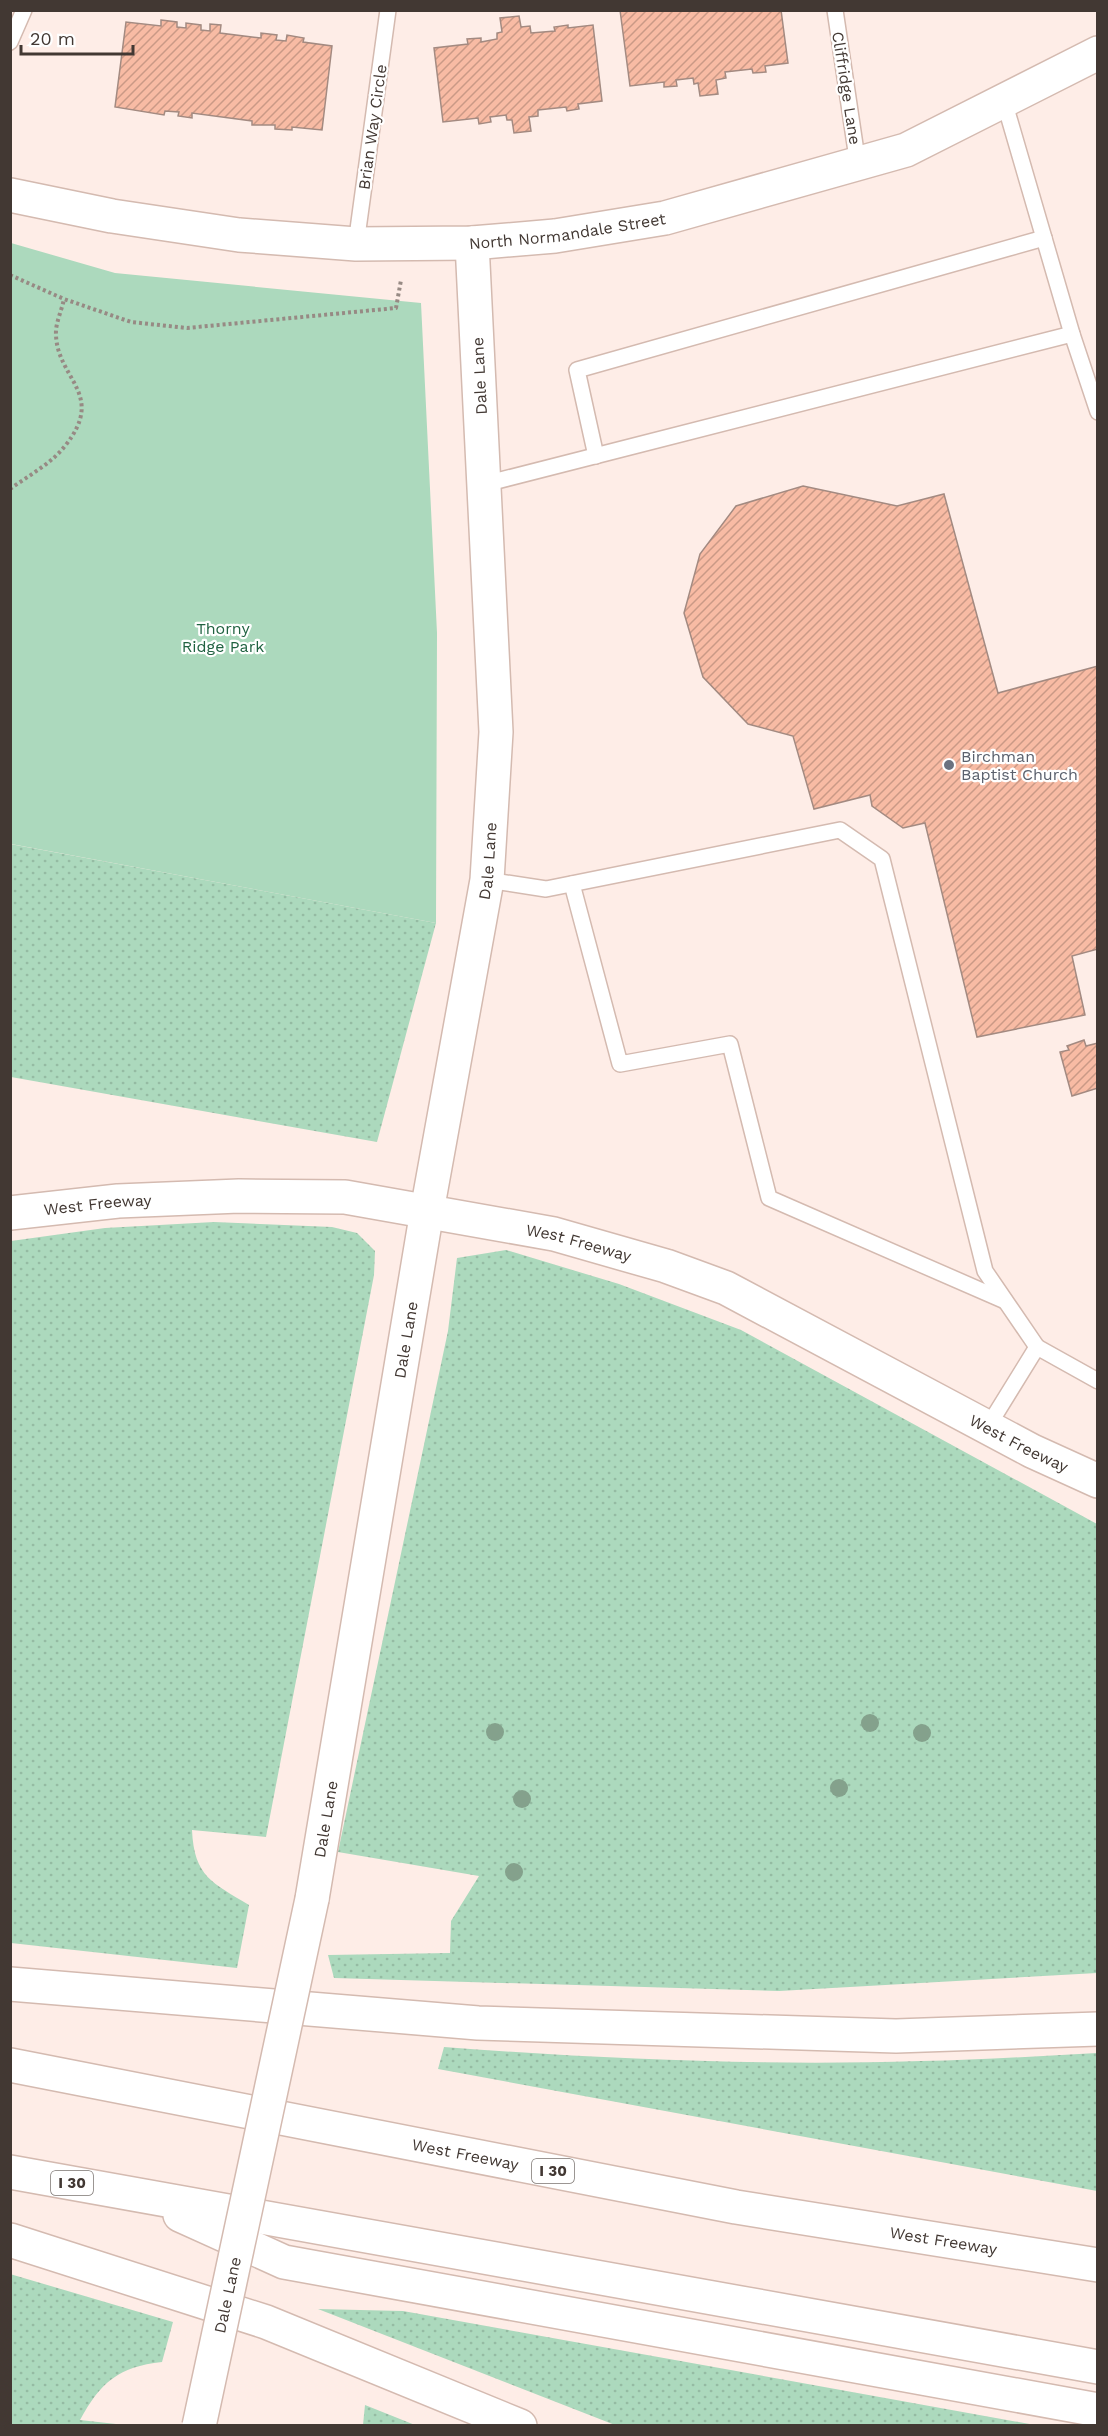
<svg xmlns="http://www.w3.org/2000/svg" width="1108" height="2436" viewBox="0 0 1108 2436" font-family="'Work Sans',sans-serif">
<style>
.grass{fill:url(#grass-dots)}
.green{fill:#acd9bd}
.building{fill:url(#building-hatch);stroke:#a38a81;stroke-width:1.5}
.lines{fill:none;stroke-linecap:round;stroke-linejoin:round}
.lane-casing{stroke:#d4bab0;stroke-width:18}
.secondary-casing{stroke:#d4bab0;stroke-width:36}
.highway-casing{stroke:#d4bab0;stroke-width:36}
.path{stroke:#978a84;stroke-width:4;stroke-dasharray:3 3;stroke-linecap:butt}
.lane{stroke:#fff;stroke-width:15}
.secondary{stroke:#fff;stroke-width:33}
.highway{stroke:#fff;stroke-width:33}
.secondary-bridge-casing{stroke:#d4bab0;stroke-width:36;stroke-linecap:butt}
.secondary-bridge{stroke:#fff;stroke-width:33}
.tree{fill:#84a18c}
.worship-dot{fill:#6b7280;stroke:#fff;stroke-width:2}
.labels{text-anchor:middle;stroke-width:4.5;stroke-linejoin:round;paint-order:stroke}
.shield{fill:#fff;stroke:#7b7470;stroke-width:1.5}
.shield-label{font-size:15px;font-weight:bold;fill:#423833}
.street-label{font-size:16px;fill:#423833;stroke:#fff}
.park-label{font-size:16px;fill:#206241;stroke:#fff}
.worship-label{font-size:16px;fill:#5b616d;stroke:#fff;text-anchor:start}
</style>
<defs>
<pattern id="grass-dots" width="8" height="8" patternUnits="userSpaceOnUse" patternTransform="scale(1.5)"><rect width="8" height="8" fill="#acd9bd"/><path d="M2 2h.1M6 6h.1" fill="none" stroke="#95bba3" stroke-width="1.8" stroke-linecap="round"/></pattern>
<pattern id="building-hatch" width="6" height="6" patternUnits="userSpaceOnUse" patternTransform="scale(1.5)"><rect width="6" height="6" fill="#f8bba4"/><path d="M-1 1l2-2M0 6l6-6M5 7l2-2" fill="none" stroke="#ca9986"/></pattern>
</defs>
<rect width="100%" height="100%" fill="#feede7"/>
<g class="grass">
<path d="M 10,844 L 436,923 L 377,1142 L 11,1077 Z"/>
<path d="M 214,1222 L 332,1227 L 357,1233 L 375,1251 L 374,1275 L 266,1837 L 192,1830 C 194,1877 213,1883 249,1905 L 237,1968 L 11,1943 L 11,1241 L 105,1228 Z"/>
<path d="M 506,1250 L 619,1284 L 741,1330 L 1097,1524 L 1097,1973 L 779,1991 L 334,1978 L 328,1955 L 450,1953 L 451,1921 L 479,1876 L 338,1852 L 448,1331 L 457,1258 Z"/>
<path d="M 444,2047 C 602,2059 762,2066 921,2061 C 980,2060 1039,2056 1097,2053 L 1097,2191 L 438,2069 Z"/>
<path d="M 10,2274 L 173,2322 L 162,2362 C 118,2367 101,2382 80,2420 L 125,2425 L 11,2425 Z"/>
<path d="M 318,2309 L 403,2311 L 1035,2425 L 615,2425 Z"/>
<path d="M 365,2405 L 415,2425 L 363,2425 Z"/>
</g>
<path class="green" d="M 11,243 L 115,273 L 421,303 L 437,633 L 436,923 L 11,844 Z"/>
<g class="building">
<path d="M 620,10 L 781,10 L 788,63 L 765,66 L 766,72 L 753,73 L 752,69 L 725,72 L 726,78 L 716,80 L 718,94 L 700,96 L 698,83 L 694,84 L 693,78 L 676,80 L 677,86 L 664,87 L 664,82 L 630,86 Z"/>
<path d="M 519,16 L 521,27 L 530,26 L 531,33 L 555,31 L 554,27 L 568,25 L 568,28 L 593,25 L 602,101 L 578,104 L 579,109 L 567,111 L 566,107 L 538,110 L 538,116 L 529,117 L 531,131 L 514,133 L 512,120 L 507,120 L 506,115 L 490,117 L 491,122 L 479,124 L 478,118 L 443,122 L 434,48 L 468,44 L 467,39 L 481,38 L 481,42 L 497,39 L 497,33 L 502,32 L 500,18 Z"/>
<path d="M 161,20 L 177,22 L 177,27 L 186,28 L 186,23 L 201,25 L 201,30 L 210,31 L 210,24 L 221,25 L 220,33 L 261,38 L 261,33 L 277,35 L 276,40 L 286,41 L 287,35 L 304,38 L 303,42 L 332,46 L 322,130 L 292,127 L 292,130 L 275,129 L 275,125 L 252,125 L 252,121 L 192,113 L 192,118 L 178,116 L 179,112 L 165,111 L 164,115 L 115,107 L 126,22 L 161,26 Z"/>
<path d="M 803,486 L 897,506 L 944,494 L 998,693 L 1098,666 L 1098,949 L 1072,956 L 1085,1015 L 977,1037 L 925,823 L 903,828 L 872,806 L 870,795 L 814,809 L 793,736 L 748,724 L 703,677 L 684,613 L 700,554 L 736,506 Z"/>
<path d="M 1084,1040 L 1086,1046 L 1098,1043 L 1098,1088 L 1072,1096 L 1060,1052 L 1069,1050 L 1067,1046 Z"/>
</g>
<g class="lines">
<defs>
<g id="lane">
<path d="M 835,10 L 858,165"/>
<path d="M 10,42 L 24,10"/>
<path d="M 1004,101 L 1072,334 L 1098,412"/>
<path d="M 356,244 L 388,10"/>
<path d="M 596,456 L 577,370 L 1044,238"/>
<path d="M 485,484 L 1072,334"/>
<path d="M 487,880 L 546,889 L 840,830 L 882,859 L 985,1271 L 1037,1347"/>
<path d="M 572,884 L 620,1064 L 730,1044 L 769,1198 L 1005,1301"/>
<path d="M 987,1428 L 1037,1347 L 1098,1381"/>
</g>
<g id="secondary">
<path id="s1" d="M 10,195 L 112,216 L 239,235 L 356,244 L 472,243 L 555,236 L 665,218 L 906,150 L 1098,53"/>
<path id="s2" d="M 10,1213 L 118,1201 L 239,1196 L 345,1197 L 554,1234 L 666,1266 L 726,1288 L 1032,1451 L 1098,1481"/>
<path id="s3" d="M 312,1899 L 427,1211 L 487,880 L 496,732 L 472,243"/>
</g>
<g id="highway">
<path d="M 10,1984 L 478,2023 L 896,2036 L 1098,2029"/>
<path id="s4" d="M 10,2065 L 736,2207 L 1098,2265"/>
<path d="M 10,2172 L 1098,2367"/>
<path d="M 180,2215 L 284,2262 L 1098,2410"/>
<path d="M 10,2240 L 266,2322 L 520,2426"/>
</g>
</defs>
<use href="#lane" class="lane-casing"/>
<use href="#secondary" class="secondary-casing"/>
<use href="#highway" class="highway-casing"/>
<g class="path">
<path d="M 10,275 L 64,299 L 131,322 L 187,328 L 396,308 L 401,280"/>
<path d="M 10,489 C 28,476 52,463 65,446 C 108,392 54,379 56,330 C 57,320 62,309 64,299"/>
</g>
<use href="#lane" class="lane"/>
<use href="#secondary" class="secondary"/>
<use href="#highway" class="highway"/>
<defs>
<g id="secondary-bridge">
<path id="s5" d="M 199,2426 L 312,1899"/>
</g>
</defs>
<use href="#secondary-bridge" class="secondary-bridge-casing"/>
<use href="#secondary-bridge" class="secondary-bridge"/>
</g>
<g class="tree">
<circle cx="870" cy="1723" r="9"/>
<circle cx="495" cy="1732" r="9"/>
<circle cx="922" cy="1733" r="9"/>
<circle cx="839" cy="1788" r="9"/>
<circle cx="522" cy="1799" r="9"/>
<circle cx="514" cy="1872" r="9"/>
</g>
<circle class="worship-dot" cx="949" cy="765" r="6"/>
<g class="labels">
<g class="shield">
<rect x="532" y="2159" width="42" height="24" rx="4.5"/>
<rect x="51" y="2171" width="42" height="24" rx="4.5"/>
</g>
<g class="shield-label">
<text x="553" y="2176">I 30</text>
<text x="72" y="2188">I 30</text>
</g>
<g class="street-label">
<text transform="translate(847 88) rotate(81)" y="6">Cliffridge Lane</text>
<text transform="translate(372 127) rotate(-82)" y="6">Brian Way Circle</text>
<text dy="6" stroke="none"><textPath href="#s1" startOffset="562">North Normandale Street</textPath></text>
<text transform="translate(479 376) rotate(-93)" y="6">Dale Lane</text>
<text dy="6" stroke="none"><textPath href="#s3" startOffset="1053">Dale Lane</textPath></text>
<text dy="6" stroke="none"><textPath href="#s2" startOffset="88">West Freeway</textPath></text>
<text dy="6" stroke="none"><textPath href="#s2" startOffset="574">West Freeway</textPath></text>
<text dy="6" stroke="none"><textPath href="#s3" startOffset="567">Dale Lane</textPath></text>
<text dy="6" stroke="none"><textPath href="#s2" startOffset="1060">West Freeway</textPath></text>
<text dy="6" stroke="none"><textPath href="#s3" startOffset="81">Dale Lane</textPath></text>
<text dy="6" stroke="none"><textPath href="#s4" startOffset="464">West Freeway</textPath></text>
<text dy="6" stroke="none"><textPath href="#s4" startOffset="950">West Freeway</textPath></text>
<text dy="6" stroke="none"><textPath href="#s5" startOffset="134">Dale Lane</textPath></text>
</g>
<g class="park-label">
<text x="223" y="634">Thorny<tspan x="223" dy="18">Ridge Park</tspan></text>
</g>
<g class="worship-label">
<text x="961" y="762">Birchman<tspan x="961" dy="18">Baptist Church</tspan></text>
</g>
</g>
<rect width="1108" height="2436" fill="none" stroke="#423833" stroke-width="24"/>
<path d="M21 45v9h112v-9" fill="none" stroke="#423833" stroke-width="3"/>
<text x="30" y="45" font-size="18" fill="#423833" stroke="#ffffff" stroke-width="4.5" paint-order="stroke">20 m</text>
</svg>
